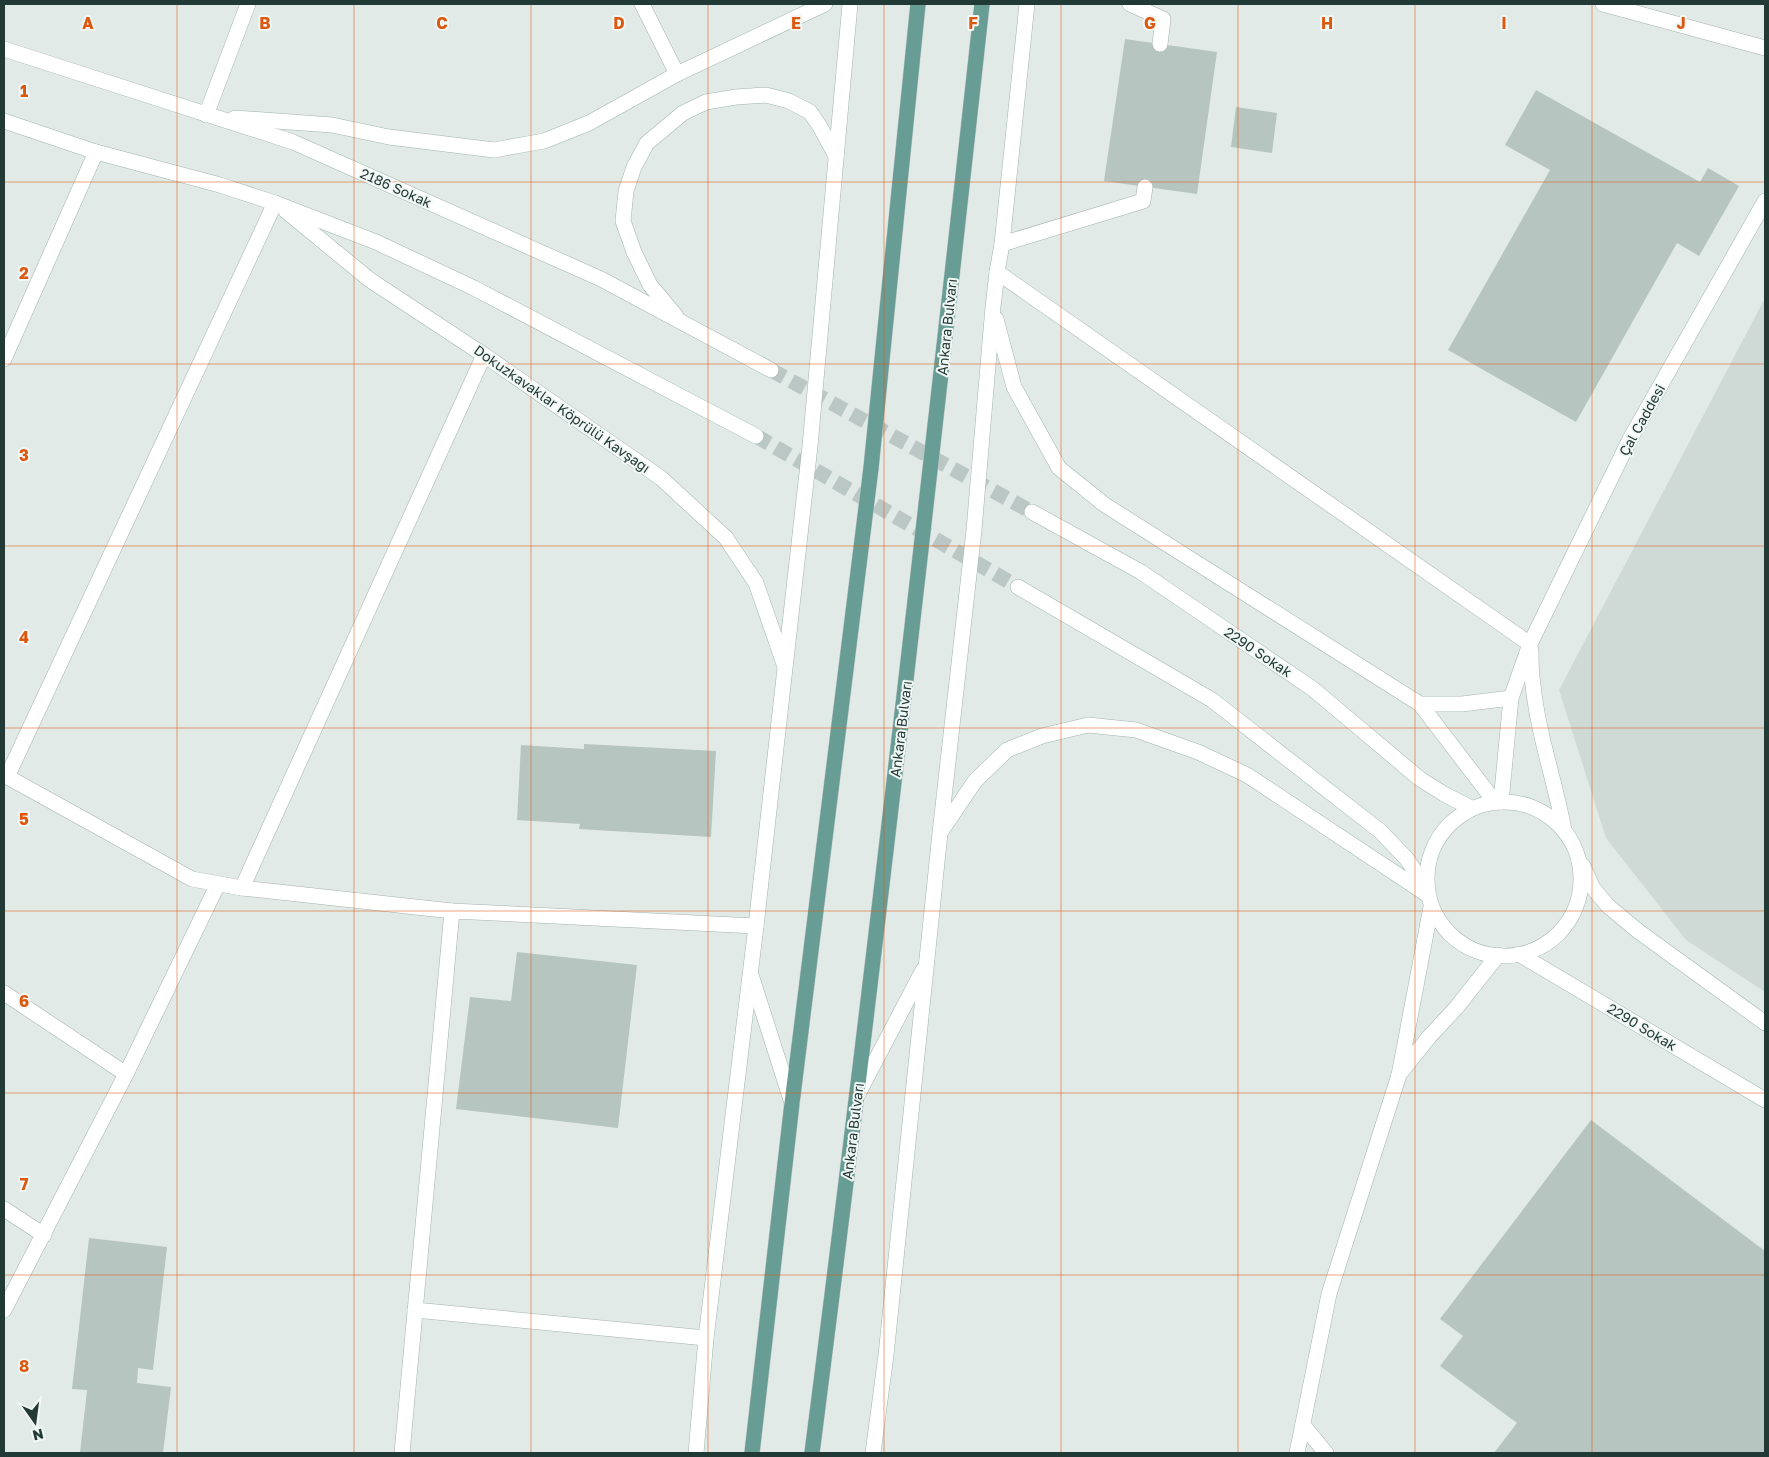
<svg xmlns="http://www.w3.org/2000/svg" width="1769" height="1457" viewBox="0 0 1769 1457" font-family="'Golos Text',sans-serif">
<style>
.built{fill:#cfdad6}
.building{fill:#b6c5c0}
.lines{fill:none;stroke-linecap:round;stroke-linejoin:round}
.secondary-tunnel{stroke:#bbc7c4;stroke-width:15;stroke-dasharray:15 8;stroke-linecap:butt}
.lane-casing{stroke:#a4b2ae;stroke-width:16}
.street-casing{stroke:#a4b2ae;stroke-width:16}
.secondary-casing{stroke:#a0b5b0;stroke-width:16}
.primary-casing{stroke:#bdc4c3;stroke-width:16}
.lane{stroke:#fff;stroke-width:15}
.street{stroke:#fff;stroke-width:15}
.secondary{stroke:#fff;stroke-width:15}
.primary{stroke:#689d96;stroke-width:15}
.grid{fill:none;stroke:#de570e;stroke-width:1;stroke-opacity:0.55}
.labels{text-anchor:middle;stroke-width:4;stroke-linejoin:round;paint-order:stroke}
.street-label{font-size:14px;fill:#223a36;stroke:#f1f7f5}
.grid-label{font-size:16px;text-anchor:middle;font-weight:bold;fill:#de570e;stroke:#f1f7f5;stroke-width:4;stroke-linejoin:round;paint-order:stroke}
</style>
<rect width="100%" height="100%" fill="#e1eae7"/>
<path class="built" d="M 1765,298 L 1765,992 L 1686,940 L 1606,838 L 1559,690 Z"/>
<g class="building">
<path d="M 1125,39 L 1217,52 L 1197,194 L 1104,181 Z"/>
<path d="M 1536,90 L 1700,182 L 1708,168 L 1739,186 L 1699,256 L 1677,243 L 1576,422 L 1448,350 L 1550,170 L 1505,145 Z"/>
<path d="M 1236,107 L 1277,113 L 1272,153 L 1231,147 Z"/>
<path d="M 584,744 L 716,751 L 711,837 L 579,829 L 580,824 L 517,820 L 521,745 L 584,749 Z"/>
<path d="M 517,952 L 637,965 L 618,1128 L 456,1109 L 470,997 L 511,1001 Z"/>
<path d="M 1591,1120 L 1765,1251 L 1765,1453 L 1494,1453 L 1517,1423 L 1440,1366 L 1463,1336 L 1440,1319 Z"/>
<path d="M 89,1238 L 167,1247 L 153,1370 L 138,1368 L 137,1383 L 171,1387 L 163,1453 L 80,1453 L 87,1390 L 72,1389 Z"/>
</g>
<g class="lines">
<g class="secondary-tunnel">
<path d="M 771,370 L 1032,512"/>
<path d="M 756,436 L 1018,587"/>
</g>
<defs>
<g id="lane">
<path d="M 1130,4 L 1163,19 L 1160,44"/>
<path d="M 1002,244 L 1143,201 L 1145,187"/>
</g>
<g id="street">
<path d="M 642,4 L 677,74"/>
<path d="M 1603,4 L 1765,48"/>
<path d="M 206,115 L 248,4"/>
<path d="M 997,272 L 1530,644"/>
<path d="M 4,359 L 96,152"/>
<path d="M 4,775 L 192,879 L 242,888 L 452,911 L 756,926"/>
<path d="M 7,777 L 275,203"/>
<path d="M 242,888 L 484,355"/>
<path d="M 4,993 L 126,1074"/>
<path d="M 4,1209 L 44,1235"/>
<path d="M 4,1310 L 126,1074 L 218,884"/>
<path d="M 415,1310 L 706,1338"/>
<path d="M 1303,1425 L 1326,1453"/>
<path d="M 402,1453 L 452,911"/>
<path d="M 1297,1453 L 1329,1294 L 1399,1075"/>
</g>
<g id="secondary">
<path d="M 4,49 L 293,142 L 601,279 L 771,370"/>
<path d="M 235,118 L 332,125 L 389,137 L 494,150 L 544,141 L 589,123 L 677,74 L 825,4"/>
<path d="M 4,121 L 96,152 L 220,185 L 275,203 L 376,242 L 474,288 L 756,436"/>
<path d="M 286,211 L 370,280 L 484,355 L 661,478 L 726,538 L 756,583 L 784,664"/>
<path d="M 676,316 L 650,285 L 634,252 L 623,221 L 626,191 L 634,167 L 647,143 L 683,113 L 706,102 L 736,97 L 766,95 L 789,101 L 810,112 L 819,125 L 836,156"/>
<path d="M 996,319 L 1014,387 L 1059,468 L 1105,505 L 1420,704 L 1462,704 L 1511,698"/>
<path d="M 1032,512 L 1141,572 L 1313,689 L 1420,779 L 1444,794 L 1471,808"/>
<path d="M 1018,587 L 1212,700 L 1380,831 L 1406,858 L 1427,889"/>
<path d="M 1531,650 C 1531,661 1531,673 1533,685 C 1538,734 1555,781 1564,830"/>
<path d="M 1420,704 L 1495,802"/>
<path d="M 1501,802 L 1511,698 L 1530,644 L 1630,439 L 1765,201"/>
<circle cx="1504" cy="879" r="77"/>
<path d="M 942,830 L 975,781 L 1007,750 L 1042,736 L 1088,725 L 1136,730 L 1198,752 L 1247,775 L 1428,895"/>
<path d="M 1583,866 L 1593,888 L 1608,906 L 1638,931 L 1765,1023"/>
<path d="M 1519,954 L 1765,1100"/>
<path d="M 752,978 L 792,1103"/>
<path d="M 1401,1072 L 1429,1037 L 1456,1008 L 1498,955"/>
<path d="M 1399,1075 L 1431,907"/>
<path d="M 858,1094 L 923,970"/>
<path d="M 696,1453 L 706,1338 L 756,926 L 810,446 L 850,4"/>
<path d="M 873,1453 L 886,1355 L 940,833 L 974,530 L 993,307 L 997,272 L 1002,244 L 1027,4"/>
</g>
<g id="primary">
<path d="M 752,1453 L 792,1103 L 871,468 L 918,4"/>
<path d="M 812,1453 C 874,971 929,487 982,4"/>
</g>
</defs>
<use href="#lane" class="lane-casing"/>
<use href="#street" class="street-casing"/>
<use href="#secondary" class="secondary-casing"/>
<use href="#primary" class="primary-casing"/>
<use href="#lane" class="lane"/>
<use href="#street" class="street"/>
<use href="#secondary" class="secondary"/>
<use href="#primary" class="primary"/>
</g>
<path class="grid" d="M 177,4 L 177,1453M 354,4 L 354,1453M 531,4 L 531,1453M 708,4 L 708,1453M 884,4 L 884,1453M 1061,4 L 1061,1453M 1238,4 L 1238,1453M 1415,4 L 1415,1453M 1592,4 L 1592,1453M 4,182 L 1765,182M 4,364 L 1765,364M 4,546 L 1765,546M 4,728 L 1765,728M 4,911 L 1765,911M 4,1093 L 1765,1093M 4,1275 L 1765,1275"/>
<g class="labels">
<g class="street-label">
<text transform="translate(396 188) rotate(24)" y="5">2186 Sokak</text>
<text transform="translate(947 327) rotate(-84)" y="5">Ankara Bulvarı</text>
<text transform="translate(562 409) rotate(35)" y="5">Dokuzkavaklar Köprülü Kavşağı</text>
<text transform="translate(1642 420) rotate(-61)" y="5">Çal Caddesi</text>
<text transform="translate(1258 652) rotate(34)" y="5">2290 Sokak</text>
<text transform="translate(901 729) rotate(-83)" y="5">Ankara Bulvarı</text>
<text transform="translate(1642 1027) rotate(31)" y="5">2290 Sokak</text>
<text transform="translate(853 1131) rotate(-83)" y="5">Ankara Bulvarı</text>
</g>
</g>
<g class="grid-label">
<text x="88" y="29">A</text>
<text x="265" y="29">B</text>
<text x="442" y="29">C</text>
<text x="619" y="29">D</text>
<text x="796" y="29">E</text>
<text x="973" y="29">F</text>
<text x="1150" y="29">G</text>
<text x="1327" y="29">H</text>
<text x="1504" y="29">I</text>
<text x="1681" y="29">J</text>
<text x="24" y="97">1</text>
<text x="24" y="279">2</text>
<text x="24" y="461">3</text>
<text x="24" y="643">4</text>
<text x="24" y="825">5</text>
<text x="24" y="1007">6</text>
<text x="24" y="1190">7</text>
<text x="24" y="1372">8</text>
</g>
<rect width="1769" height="1457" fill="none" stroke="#223a36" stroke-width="10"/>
<g transform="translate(35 1422) rotate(166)" stroke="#f1f7f5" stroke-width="4" paint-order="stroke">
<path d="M0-4L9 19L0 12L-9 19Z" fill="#223a36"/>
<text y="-8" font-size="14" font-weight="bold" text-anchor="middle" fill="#223a36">N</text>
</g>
</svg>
